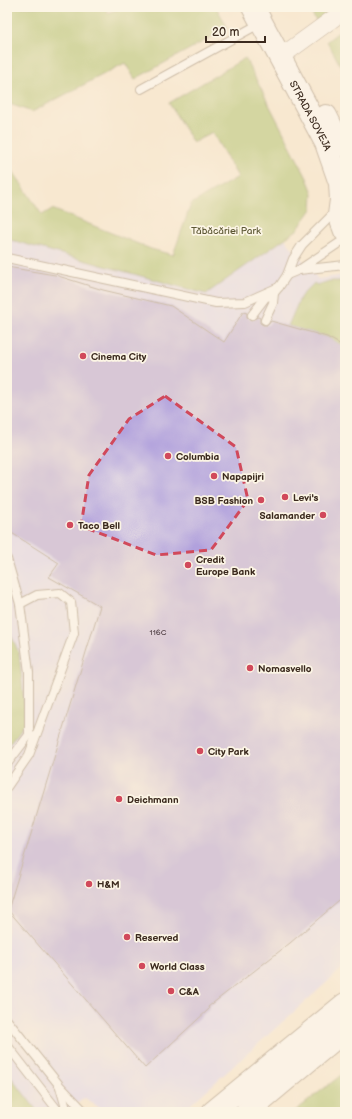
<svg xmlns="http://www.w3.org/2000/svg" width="352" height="1119" viewBox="0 0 352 1119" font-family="'Balsamiq Sans',sans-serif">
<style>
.built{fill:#dbd6f7}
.green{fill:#a8c167;stroke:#727642}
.building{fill:#b1a1dd}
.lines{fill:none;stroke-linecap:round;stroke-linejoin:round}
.lane-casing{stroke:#9a8977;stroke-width:10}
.street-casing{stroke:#9a8977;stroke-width:18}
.secondary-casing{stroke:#9a8977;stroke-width:24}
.lane{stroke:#fff;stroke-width:8}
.street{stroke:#fff;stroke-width:17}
.secondary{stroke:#fff;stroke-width:22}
.marked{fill:none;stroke:#d1495b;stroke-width:3;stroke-dasharray:8 5;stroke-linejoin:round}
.poi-dot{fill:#d1495b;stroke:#fcf5e5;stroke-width:1.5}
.labels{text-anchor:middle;stroke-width:3.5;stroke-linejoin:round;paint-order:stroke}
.number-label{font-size:8px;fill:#58484e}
.street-label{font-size:10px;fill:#3b2a1e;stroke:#fcf5e5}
.park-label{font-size:10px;fill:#5c5734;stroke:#fcf5e5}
.poi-label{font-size:10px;font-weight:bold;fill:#3b2a1e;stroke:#fcf5e5;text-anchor:start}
</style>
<rect width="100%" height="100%" fill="#fcf5e5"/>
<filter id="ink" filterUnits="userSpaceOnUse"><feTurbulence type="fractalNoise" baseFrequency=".025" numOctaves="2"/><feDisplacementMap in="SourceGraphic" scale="8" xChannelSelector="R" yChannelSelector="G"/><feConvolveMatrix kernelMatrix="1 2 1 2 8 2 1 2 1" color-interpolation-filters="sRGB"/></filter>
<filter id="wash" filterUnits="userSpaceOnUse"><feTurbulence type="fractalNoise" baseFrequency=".012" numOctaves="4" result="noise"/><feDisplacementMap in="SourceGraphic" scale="16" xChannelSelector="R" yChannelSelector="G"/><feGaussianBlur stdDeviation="0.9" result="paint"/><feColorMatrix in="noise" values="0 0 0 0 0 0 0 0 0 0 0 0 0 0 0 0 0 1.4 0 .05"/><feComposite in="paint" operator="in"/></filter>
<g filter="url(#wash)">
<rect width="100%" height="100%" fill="#f8e8d0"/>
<path class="built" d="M 7,239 L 206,294 L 285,239 L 318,279 L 345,275 L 345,966 L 190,1105 L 173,1112 L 106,1112 L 85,1098 L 65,1112 L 38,1112 L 7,1072 L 7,747 L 26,721 L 19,653 L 7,626 Z"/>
<g class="green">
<path d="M 7,7 L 105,7 L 108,13 L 122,7 L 216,7 L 228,28 L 135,79 L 125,63 L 32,112 L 7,103 Z"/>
<path d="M 308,7 L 336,7 L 316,21 Z"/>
<path d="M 345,27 L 345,74 L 327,41 Z"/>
<path d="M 245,58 L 307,178 L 313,193 L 312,209 L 297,230 L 206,294 L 7,239 L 7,162 L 42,215 L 52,209 L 151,249 L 173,255 L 191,204 L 238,177 L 212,132 L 193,143 L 169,103 Z"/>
<path d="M 329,281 L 345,281 L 345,347 L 327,337 L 288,326 L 301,296 L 314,283 L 317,285 Z"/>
<path d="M 7,626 L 19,653 L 26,721 L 7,747 Z"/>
<path d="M 7,1072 L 38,1112 L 7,1112 Z"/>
<path d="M 345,1072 L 345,1112 L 294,1112 Z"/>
</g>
<g id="blocks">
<path class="building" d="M 7,267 L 55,275 L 103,290 L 171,306 L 224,342 L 243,312 L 247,313 L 247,317 L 251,320 L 258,317 L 260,318 L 260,323 L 263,325 L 268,325 L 271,321 L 327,337 L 345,347 L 345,896 L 290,943 L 208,1007 L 209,1009 L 145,1068 L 8,910 L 100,606 L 49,577 L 59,563 L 7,530 Z"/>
</g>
</g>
<g filter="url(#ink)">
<use href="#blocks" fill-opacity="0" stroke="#9a8977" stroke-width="1"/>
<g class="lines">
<defs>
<g id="lane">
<path d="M 141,89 L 261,23"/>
<path d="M 7,258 L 216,303 L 245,302 L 279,287"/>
<path d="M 299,270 L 345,239"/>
<path d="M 287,275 L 299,270 L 345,265"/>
<path d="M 252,315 L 265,298 L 274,293 L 279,287 L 287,275 L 293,259 L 302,245 L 336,211"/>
<path d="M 265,320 L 273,303 L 274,293"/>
<path d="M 7,559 L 20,604 L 29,672 L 29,735 L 7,764"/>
<path d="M 7,787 L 29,755 L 74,633 L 71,602 L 60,593 L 37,595 L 20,604"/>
<path d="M 7,1020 L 60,1086 L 85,1112"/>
<path d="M 7,1045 L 59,1112"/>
<path d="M 60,1087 L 67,1112"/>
</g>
<path id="street" d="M 290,50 L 345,10"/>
<g id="secondary">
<path id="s1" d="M 253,7 L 326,143 L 340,183 L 341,200 L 339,215 L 345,231"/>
<path d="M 326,116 L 335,134 L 345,145"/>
<path d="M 213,1112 L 345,1004"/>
<path d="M 247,1112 L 345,1030"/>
</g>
</defs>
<use href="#lane" class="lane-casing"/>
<use href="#street" class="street-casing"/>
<use href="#secondary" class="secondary-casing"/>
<use href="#lane" class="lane"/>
<use href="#street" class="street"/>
<use href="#secondary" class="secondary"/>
</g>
</g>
<path d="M0 0H352V1119H0ZM 165,396 L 236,447 L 248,500 L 211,550 L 156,555 L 81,526 L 89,475 L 129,419 Z" fill="#f8e8d0" fill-opacity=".55" fill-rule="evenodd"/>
<path class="marked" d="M 165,396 L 236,447 L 248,500 L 211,550 L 156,555 L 81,526 L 89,475 L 129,419 Z"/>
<g class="poi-dot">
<circle cx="83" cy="356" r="4"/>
<circle cx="168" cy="456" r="4"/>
<circle cx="214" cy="476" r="4"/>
<circle cx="285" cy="497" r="4"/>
<circle cx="261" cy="500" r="4"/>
<circle cx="323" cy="515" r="4"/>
<circle cx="70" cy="525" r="4"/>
<circle cx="188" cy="565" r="4"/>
<circle cx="250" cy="668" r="4"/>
<circle cx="200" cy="751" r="4"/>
<circle cx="119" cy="799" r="4"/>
<circle cx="89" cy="884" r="4"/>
<circle cx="127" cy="937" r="4"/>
<circle cx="142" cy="966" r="4"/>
<circle cx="171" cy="991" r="4"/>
</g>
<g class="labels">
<g class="number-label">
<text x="158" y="635">116C</text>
</g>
<g class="street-label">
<text dy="4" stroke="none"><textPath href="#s1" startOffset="123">STRADA SOVEJA</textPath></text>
</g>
<g class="park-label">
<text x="226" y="234">Tăbăcăriei Park</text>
</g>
<g class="poi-label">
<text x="91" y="360">Cinema City</text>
<text x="176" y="460">Columbia</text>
<text x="222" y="480">Napapijri</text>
<text x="293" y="501">Levi's</text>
<text x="253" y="504" text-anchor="end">BSB Fashion</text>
<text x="315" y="519" text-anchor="end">Salamander</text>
<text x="78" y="529">Taco Bell</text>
<text x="196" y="563">Credit<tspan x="196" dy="12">Europe Bank</tspan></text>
<text x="258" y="672">Nomasvello</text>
<text x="208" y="755">City Park</text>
<text x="127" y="803">Deichmann</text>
<text x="97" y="888">H&amp;M</text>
<text x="135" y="941">Reserved</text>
<text x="150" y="970">World Class</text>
<text x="179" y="995">C&amp;A</text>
</g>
</g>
<rect width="352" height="1119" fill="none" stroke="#fcf5e5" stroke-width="24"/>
<path d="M206 36v6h59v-6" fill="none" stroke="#3b2a1e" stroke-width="2"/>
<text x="212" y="36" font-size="12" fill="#3b2a1e" stroke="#fcf5e5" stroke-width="3" paint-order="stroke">20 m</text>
</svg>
